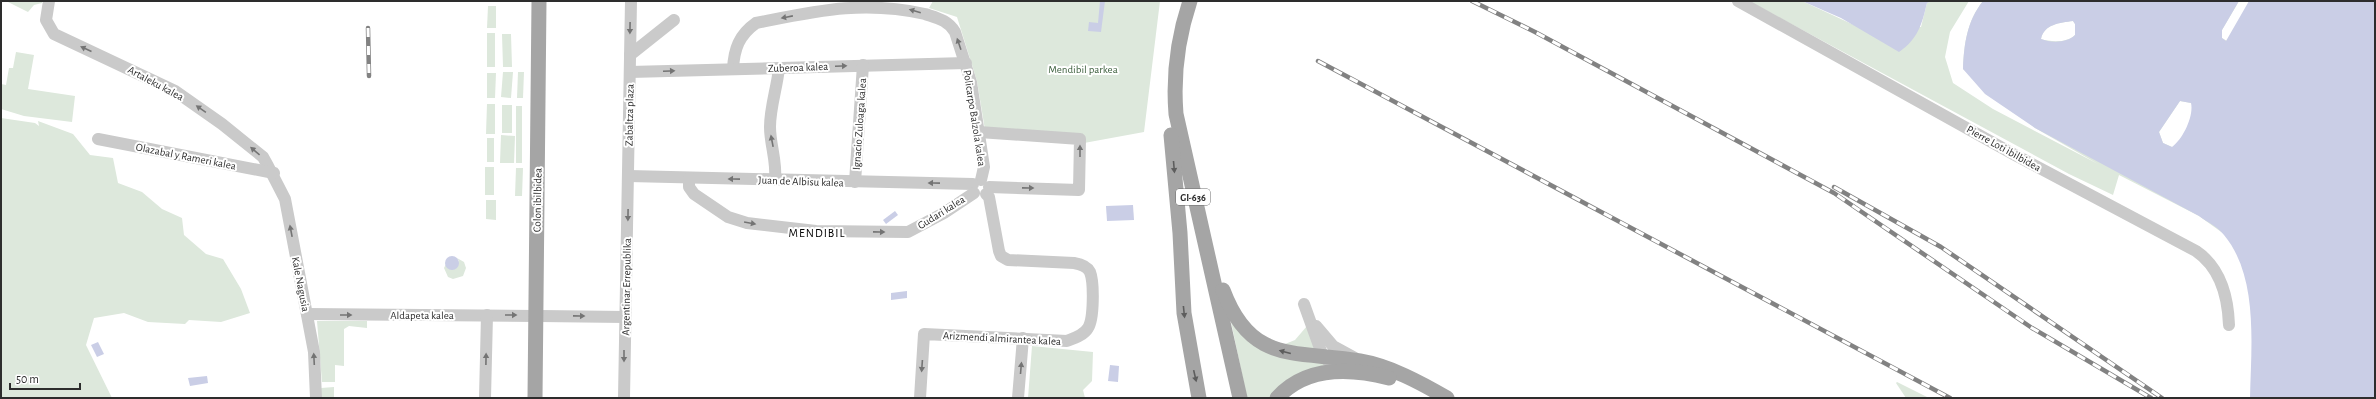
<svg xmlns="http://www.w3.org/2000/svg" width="2376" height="399" viewBox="0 0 2376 399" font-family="'Alegreya Sans',sans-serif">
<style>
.green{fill:#dde8dc;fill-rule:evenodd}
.water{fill:#cacee6;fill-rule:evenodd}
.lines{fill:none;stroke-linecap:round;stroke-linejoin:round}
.minor{stroke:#cacaca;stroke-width:12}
.major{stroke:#a5a5a5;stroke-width:15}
.rail-casing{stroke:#828282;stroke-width:4.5}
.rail{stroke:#fff;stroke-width:3;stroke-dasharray:9;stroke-linecap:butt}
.oneway{fill:#747474}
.oneway2{fill:#5d5d5d}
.labels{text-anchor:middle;stroke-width:4;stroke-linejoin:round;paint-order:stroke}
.shield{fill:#fff;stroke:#6c6c6c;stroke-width:1}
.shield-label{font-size:10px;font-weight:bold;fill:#2d2d2d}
.street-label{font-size:11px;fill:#2d2d2d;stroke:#fff}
.park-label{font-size:11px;fill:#406241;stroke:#fff}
.neighbourhood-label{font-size:12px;letter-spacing:1px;fill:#000;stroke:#fff}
</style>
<rect width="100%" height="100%" fill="#fff"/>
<g class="green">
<path d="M 6,1 L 42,1 L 42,3 L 34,5 L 28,12 Z"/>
<path d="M 933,1 L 1160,1 L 1144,132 L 1084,143 L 985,130 L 977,81 L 957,17 L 929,8 Z"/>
<path d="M 1749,1 L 1802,1 L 1854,25 L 1921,27 L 1927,3 L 1933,1 L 1969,1 L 1950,32 L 1945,57 L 1953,83 L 1993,109 L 2098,164 L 2035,128 L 1963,69 C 1964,44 1967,21 1983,1 L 2239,1 L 2222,30 L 2222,38 L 2227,41 L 2191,103 L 2180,101 L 2159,132 L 2163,143 L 2172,147 L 2224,234 L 2199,216 L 2119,175 L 2113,195 L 2069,174 ZM 2073,21 L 2075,24 L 2075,35 C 2067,43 2051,42 2041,39 C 2044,24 2059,23 2073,21 Z"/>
<path d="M 488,6 L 496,6 L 496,28 L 487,28 Z"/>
<rect x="487" y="33" width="8" height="34"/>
<path d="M 502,34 L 511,34 L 512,67 L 503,67 Z"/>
<path d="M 16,52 L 34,55 L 28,89 L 75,96 L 72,122 L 24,116 L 1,109 L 1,84 L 6,85 L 9,68 L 13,68 Z"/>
<path d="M 503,72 L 513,72 L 511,98 L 501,97 Z"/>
<path d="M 518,72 L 524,72 L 523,98 L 517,98 Z"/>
<path d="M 487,73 L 496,73 L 495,98 L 487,98 Z"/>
<path d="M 487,104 L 495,104 L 495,134 L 486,134 Z"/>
<rect x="502" y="105" width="10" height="28"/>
<rect x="516" y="106" width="6" height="57"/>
<path d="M 1,118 L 35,123 L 39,126 L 38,121 L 73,134 L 90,155 L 113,158 L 118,183 L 142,192 L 162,209 L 182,218 L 184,235 L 206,254 L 223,259 L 241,289 L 250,313 L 221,322 L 189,320 L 185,324 L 148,322 L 124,313 L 94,318 L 86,345 L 112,398 L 1,398 Z"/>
<path d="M 501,135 L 515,136 L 514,163 L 500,163 Z"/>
<rect x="487" y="138" width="7" height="24"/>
<rect x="485" y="167" width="9" height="28"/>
<path d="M 516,168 L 523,168 L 522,196 L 515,196 Z"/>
<path d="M 486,200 L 496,200 L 496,220 L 486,219 Z"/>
<path d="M 457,258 L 464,262 L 466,268 L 463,276 L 453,279 L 448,277 L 444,268 L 446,264 L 448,268 L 459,261 Z"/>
<path d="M 1230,317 L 1237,326 L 1323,360 L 1334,368 L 1270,398 L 1247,398 Z"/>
<path d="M 317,321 L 367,321 L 367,328 L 349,326 L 344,329 L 344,366 L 335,365 L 335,382 L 322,382 Z"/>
<path d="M 1307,326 L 1319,354 L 1285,344 L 1295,340 Z"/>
<path d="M 1032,346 L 1093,352 L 1092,381 L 1083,390 L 1085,398 L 1028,398 Z"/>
<path d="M 1897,382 L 1929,398 L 1906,398 L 1896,383 Z"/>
<path d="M 334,387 L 334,398 L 321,398 L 321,388 Z"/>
</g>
<g class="water">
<path d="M 1100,1 L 1105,1 L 1101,32 L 1088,31 L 1089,22 L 1098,23 Z"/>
<path d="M 1802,1 L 1933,1 L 1927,3 C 1922,24 1918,39 1899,52 L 1841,18 Z"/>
<path d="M 1983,1 L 2239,1 L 2222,30 L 2222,38 L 2226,41 L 2249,1 L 2375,1 L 2375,398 L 2250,398 C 2251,347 2259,277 2224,235 C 2218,227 2207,222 2199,216 L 2035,128 L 1985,94 L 1963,69 C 1964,44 1967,21 1983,1 ZM 2073,21 L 2075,24 L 2075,35 C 2067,43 2051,43 2041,39 C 2044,24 2060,23 2073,21 ZM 2180,101 L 2191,103 C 2194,116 2183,139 2172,147 L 2163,143 L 2159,132 Z"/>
<path d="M 1133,205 L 1134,220 L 1107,221 L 1106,206 Z"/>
<path d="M 895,211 L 898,215 L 886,224 L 883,220 Z"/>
<circle cx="452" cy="263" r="7"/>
<path d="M 907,291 L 907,298 L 891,300 L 891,293 Z"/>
<path d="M 98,342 L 104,354 L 97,357 L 91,345 Z"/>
<path d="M 1110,365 L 1119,366 L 1118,382 L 1108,381 Z"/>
<path d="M 207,376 L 208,383 L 190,386 L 188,378 Z"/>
</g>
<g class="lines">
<g class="minor">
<path d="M 49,1 L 46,20 L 54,34 L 175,91 L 222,124 L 263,157 L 268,166 L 285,199 L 314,352 L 316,398"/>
<path d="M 1738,1 L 2015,155 L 2196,251 C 2221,268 2228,297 2229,325"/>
<path d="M 630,55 L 674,20"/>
<path d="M 733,69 C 734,49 739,35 756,23 C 817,11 863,0 925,14 C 937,18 948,20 955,32 L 971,82 L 984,167 L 981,180"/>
<path d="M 630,72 L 966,63"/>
<path d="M 979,132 L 1080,139 L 1079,190 L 989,187"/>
<path d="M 98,139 L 274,173"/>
<path d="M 629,176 L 973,184"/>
<path d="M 689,178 L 689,187 L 694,194 L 728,217 L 747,223 L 816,231 L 908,232 L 944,213 L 974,193"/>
<path d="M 775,180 C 777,161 770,145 770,127 C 770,107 777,88 779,68"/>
<path d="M 855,182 L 863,65"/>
<path d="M 1304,304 L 1322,354 L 1328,361"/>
<path d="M 307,314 L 536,316"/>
<path d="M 540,316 L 625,317"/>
<path d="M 1316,326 L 1333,346 L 1355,358"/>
<path d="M 485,398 L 487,315"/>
<path d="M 624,398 L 631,1"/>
<path d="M 920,398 L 924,334 L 1067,341 C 1075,338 1084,335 1088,328 C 1094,319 1094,282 1090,272 C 1087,266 1080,264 1074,263 L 1008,260 L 1001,256 L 999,251 L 989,197 L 986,194"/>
<path d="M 1018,398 L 1023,338"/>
</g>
<g class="major">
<path d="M 1190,1 C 1178,37 1173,77 1176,114 L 1240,398"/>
<path d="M 1171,135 L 1180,233 L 1184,313 L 1199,398"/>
<path d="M 1223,290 C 1251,365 1296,350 1360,361 C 1390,366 1421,383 1447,398"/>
<path d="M 535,398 L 539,1"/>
<path d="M 1277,398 C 1306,366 1351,368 1389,378"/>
</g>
<defs>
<g id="rail">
<path d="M 1472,1 L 1535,32 L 1834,193 L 2032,328 L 2151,398"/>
<path d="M 368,28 L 369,76"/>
<path d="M 1318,61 L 1950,398"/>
<path d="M 1834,187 L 1941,247 L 2162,398"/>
</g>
</defs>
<use href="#rail" class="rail-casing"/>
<use href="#rail" class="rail"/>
</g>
<defs><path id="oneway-solid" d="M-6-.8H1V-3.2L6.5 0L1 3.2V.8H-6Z"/></defs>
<g class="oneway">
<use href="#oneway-solid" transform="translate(915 11) rotate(-164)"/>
<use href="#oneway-solid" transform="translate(787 17) rotate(169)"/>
<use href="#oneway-solid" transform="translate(630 28) rotate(91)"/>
<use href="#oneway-solid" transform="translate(959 44) rotate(-109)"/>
<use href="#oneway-solid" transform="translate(86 49) rotate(-156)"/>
<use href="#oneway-solid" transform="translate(841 66) rotate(-2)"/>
<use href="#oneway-solid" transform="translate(669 71) rotate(-2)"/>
<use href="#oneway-solid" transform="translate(201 109) rotate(-145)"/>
<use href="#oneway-solid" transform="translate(772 141) rotate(-101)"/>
<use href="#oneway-solid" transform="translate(255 151) rotate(-140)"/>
<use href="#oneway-solid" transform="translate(1080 151) rotate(-90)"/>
<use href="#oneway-solid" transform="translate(734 179) rotate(-179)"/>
<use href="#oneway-solid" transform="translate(934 183) rotate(-179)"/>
<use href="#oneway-solid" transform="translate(1028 188) rotate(1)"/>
<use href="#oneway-solid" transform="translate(628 215) rotate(91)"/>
<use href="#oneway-solid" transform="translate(750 223) rotate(10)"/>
<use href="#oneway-solid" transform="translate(291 231) rotate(-101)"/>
<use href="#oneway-solid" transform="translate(879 232) rotate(1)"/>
<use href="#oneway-solid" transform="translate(346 315)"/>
<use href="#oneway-solid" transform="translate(511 315)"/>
<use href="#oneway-solid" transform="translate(579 316) rotate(1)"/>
<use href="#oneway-solid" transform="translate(624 356) rotate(90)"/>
<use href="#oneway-solid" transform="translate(314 359) rotate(-93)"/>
<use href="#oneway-solid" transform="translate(486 359) rotate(-89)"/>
<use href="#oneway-solid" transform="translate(922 366) rotate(94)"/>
<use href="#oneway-solid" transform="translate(1021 368) rotate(-85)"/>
</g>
<g class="oneway2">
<use href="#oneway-solid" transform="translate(1174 167) rotate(85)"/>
<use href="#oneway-solid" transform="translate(1184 312) rotate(84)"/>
<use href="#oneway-solid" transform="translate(1285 352) rotate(-165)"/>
<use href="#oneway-solid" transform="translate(1195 376) rotate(77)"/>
</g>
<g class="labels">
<rect class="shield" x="1176" y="189" width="34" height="16" rx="3"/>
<g class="shield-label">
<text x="1193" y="201">GI-636</text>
</g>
<g class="street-label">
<text transform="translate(798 67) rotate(-2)" y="4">Zuberoa kalea</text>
<text transform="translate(156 83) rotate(28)" y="4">Artaleku kalea</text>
<text transform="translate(629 115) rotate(-89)" y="4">Zabaltza plaza</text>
<text transform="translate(975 118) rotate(81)" y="4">Policarpo Balzola kalea</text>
<text transform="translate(859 124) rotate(-86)" y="4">Ignacio Zuloaga kalea</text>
<text transform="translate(2004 148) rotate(29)" y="4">Pierre Loti ibilbidea</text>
<text transform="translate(186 156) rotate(11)" y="4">Olazabal y Rameri kalea</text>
<text transform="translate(801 181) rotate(2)" y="4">Juan de Albisu kalea</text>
<text transform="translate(537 200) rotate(-89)" y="4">Colon ibilbidea</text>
<text transform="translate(941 212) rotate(-32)" y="4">Gudari kalea</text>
<text transform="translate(301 284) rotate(79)" y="4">Kale Nagusia</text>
<text transform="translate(626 287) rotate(-89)" y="4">Argentinar Errepublika</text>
<text x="422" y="319">Aldapeta kalea</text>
<text transform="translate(1002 338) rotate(3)" y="4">Arizmendi almirantea kalea</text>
</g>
<g class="park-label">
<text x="1083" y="73">Mendibil parkea</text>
</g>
<g class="neighbourhood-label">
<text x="817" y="237">MENDIBIL</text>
</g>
</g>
<rect width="2376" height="399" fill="none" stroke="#2d2d2d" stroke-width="4"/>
<path d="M10 383v6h70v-6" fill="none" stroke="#2d2d2d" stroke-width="2"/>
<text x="16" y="383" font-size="12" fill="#2d2d2d" stroke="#ffffff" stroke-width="3" paint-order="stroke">50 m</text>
</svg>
